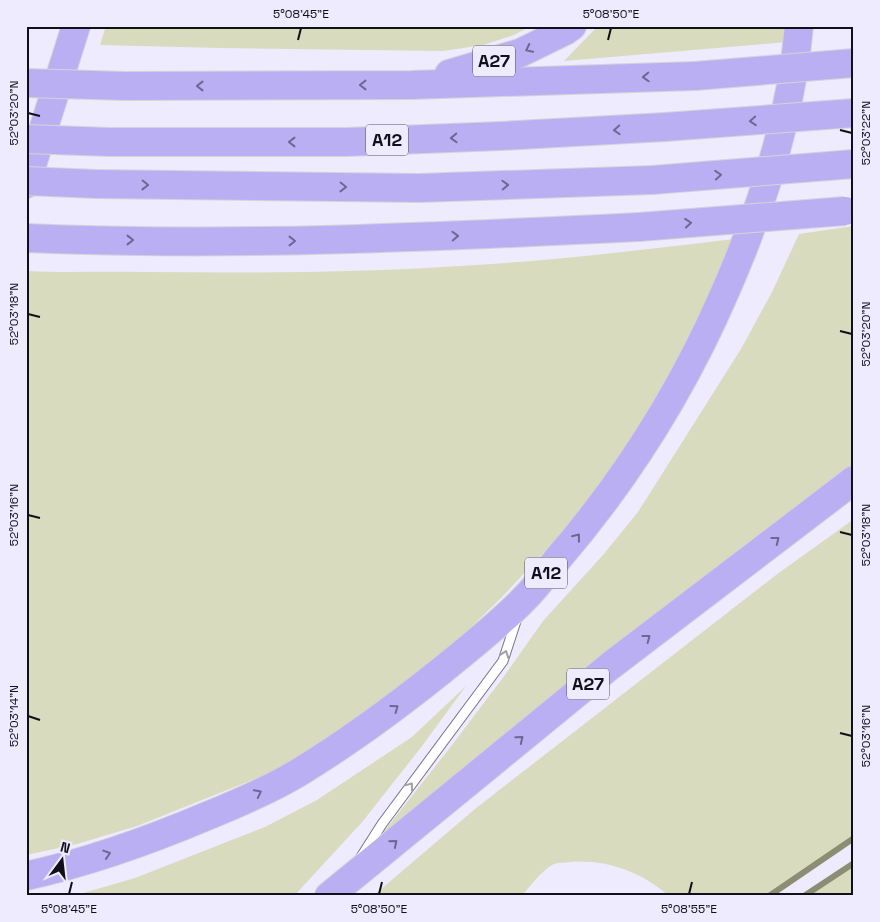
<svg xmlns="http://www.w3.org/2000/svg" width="880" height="922" viewBox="0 0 880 922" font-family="'Space Grotesk',sans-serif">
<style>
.green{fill:#d8dbbd}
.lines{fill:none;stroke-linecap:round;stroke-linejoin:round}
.stream{stroke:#8c8e74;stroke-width:6}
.service-casing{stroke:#78748f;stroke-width:11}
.motorway-casing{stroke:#d4d4d6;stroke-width:30}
.service{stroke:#fff;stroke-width:9}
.motorway{stroke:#bbaff4;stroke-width:28}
.motorway-bridge-casing{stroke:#d4d4d6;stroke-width:30;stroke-linecap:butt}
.motorway-bridge{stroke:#bbaff4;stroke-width:28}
.oneway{stroke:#6e6792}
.oneway2{stroke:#a09fa3}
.ticks{fill:none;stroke:#110f1a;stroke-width:2}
.labels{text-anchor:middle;stroke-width:4;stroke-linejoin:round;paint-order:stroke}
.shield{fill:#edebfd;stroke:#53515e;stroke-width:1}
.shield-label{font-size:18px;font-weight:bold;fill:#110f1a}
.neatline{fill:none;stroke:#110f1a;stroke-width:2}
.ticks-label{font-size:12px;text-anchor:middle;fill:#110f1a}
</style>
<rect width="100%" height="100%" fill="#edebfd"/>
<g class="green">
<path d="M 106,26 L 531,26 L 514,35 L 483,45 L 443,51 L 221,48 L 100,45 Z"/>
<path d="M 598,26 L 787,26 L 787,42 L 564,61 Z"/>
<path d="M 854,226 L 854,467 L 374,844 L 449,749 L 505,675 L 543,621 L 603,555 L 638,512 L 741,349 L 772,292 L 799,234 Z"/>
<path d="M 734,239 L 659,402 L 578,516 L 502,597 L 461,637 L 412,679 L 347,726 L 270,773 L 137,826 L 77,844 L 26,855 L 26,271 C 66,273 104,271 143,272 C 249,273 354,273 460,266 C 552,261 643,250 734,239 Z"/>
<path d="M 854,519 L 854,838 L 769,896 L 669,896 C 642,872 606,859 570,862 C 565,863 559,862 554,864 C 544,868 529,887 522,896 L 373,896 L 475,809 L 776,575 Z"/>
<path d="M 466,686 L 422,746 L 363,821 L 294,896 L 73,896 L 135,878 L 265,827 L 317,800 L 412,737 Z"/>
<path d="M 853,863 L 854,896 L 804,896 L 808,894 Z"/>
</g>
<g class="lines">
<g class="stream">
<path d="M 769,896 L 854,838"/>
<path d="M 804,896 L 854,863"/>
</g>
<defs>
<path id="service" d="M 361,857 L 382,824 L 503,661 L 517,618"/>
<g id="motorway">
<path d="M 449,74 L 520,53 L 565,31 L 572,26"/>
<path d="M 125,86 L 411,85 L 695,76"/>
<path d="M 109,142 L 347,142 L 501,136 L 665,127"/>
<path d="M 26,184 L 76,26"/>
<path d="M 96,184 L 419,188 L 652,180"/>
<path d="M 26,238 C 231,247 435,237 639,227"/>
<path d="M 26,876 C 89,862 148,841 207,816 C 239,803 272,789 301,771 C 350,741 396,707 441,671 C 469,648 499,625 524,599 C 536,587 546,574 556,561 C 625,481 683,389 725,292 C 762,208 791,118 799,26"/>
<path d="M 329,896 L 610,666 L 854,480"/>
</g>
</defs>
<use href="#service" class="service-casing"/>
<use href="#motorway" class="motorway-casing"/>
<use href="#service" class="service"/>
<use href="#motorway" class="motorway"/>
<defs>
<g id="motorway-bridge">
<path d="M 695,76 L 854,63"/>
<path d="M 26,83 L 125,86"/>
<path d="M 665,127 L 854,113"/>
<path d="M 26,139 L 109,142"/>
<path d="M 652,180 L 854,164"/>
<path d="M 26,181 L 96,184"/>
<path d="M 639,227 L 845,211"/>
</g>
</defs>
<use href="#motorway-bridge" class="motorway-bridge-casing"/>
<use href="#motorway-bridge" class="motorway-bridge"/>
</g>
<defs><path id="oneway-chevron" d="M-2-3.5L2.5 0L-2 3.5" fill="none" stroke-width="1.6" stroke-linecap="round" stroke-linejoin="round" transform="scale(1.25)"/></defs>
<g class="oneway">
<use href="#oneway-chevron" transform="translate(529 49) rotate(154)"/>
<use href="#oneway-chevron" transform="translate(646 77) rotate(178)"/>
<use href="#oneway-chevron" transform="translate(363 85) rotate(180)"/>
<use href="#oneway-chevron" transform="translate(200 86) rotate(180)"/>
<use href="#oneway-chevron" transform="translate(753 121) rotate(176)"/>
<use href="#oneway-chevron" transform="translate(617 130) rotate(177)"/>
<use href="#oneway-chevron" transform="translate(454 138) rotate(178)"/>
<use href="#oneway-chevron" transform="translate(292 142) rotate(180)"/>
<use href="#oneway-chevron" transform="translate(718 175) rotate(-4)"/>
<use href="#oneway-chevron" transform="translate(145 185) rotate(1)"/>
<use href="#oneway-chevron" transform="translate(505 185) rotate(-2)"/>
<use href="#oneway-chevron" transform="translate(343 187) rotate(1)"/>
<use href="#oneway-chevron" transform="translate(688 223) rotate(-5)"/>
<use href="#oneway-chevron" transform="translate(455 236) rotate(-2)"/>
<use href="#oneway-chevron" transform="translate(130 240)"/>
<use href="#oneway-chevron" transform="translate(292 241)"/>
<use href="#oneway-chevron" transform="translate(577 537) rotate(-52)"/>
<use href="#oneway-chevron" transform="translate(776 540) rotate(-38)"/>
<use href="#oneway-chevron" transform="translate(647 638) rotate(-37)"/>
<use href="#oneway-chevron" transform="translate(395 708) rotate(-36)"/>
<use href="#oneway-chevron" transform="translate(520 739) rotate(-39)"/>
<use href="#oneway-chevron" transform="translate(258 793) rotate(-27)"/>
<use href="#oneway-chevron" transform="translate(394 843) rotate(-40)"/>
<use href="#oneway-chevron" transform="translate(107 854) rotate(-18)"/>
</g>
<g class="oneway2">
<use href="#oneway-chevron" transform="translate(505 654) rotate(-70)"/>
<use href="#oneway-chevron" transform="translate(410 786) rotate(-53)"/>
</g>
<path class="ticks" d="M 298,40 L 301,28M 608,40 L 611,28M 28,113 L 40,116M 840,130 L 852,133M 28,314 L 40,317M 840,331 L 852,334M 28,515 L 40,518M 840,532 L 852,535M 28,716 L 40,720M 840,733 L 852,736M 69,894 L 72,882M 379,894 L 382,882M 689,894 L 692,882"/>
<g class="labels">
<g class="shield">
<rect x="473" y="45.5" width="42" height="31" rx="4"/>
<rect x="366" y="124.5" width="42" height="31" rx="4"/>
<rect x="525" y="557.5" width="42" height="31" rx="4"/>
<rect x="567" y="668.5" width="42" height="31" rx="4"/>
</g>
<g class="shield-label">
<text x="494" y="67">A27</text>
<text x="387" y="146">A12</text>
<text x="546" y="579">A12</text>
<text x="588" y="690">A27</text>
</g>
</g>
<rect width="880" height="922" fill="none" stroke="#edebfd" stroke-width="55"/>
<g transform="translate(62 860) rotate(15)" stroke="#edebfd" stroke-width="4" paint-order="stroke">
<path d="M0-4L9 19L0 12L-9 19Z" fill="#110f1a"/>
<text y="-8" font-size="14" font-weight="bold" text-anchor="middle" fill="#110f1a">N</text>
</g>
<rect x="28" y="28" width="824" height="866" class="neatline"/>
<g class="ticks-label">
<text x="301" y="18">5°08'45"E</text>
<text x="611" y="18">5°08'50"E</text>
<text transform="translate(14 113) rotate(-90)" y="4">52°03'20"N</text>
<text transform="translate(866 133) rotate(-90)" y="4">52°03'22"N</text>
<text transform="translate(14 314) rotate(-90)" y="4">52°03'18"N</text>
<text transform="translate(866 334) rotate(-90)" y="4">52°03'20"N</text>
<text transform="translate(14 515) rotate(-90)" y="4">52°03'16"N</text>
<text transform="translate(866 535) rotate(-90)" y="4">52°03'18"N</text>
<text transform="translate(14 716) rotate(-90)" y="4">52°03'14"N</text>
<text transform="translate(866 736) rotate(-90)" y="4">52°03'16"N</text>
<text x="69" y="913">5°08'45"E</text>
<text x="379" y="913">5°08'50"E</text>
<text x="689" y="913">5°08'55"E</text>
</g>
</svg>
